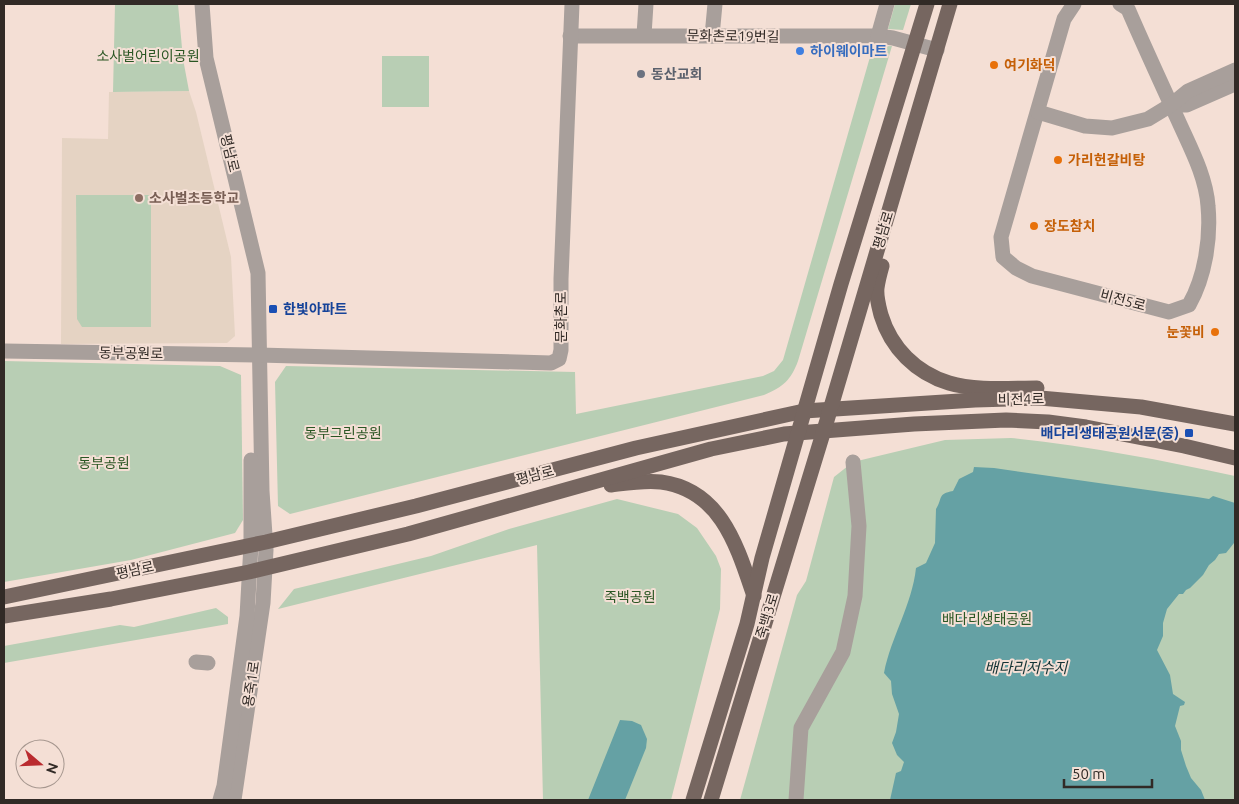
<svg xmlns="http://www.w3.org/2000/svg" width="1239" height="804" viewBox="0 0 1239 804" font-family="Ubuntu,'Noto Sans KR',sans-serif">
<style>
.education{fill:#e5d3c3}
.green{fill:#b8ceb4}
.water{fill:#65a1a4}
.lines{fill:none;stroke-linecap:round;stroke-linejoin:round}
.minor{stroke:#a89f9b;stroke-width:15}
.major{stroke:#766660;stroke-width:15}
.shop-dot{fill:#3f7fe0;stroke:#f4dfd5;stroke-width:2}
.food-dot{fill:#e8710a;stroke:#f4dfd5;stroke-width:2}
.worship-dot{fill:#6b7280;stroke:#f4dfd5;stroke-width:2}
.education-dot{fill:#8d6e63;stroke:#f4dfd5;stroke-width:2}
.transit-dot{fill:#1a4fb4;stroke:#f4dfd5;stroke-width:2}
.labels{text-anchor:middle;stroke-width:4;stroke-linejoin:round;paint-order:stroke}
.street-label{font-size:14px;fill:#312a26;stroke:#f4dfd5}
.shop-label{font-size:14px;font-weight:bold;fill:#366cbe;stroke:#f4dfd5;text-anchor:start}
.park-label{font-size:14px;fill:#2a5623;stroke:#f4dfd5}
.food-label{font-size:14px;font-weight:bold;fill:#c56008;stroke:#f4dfd5;text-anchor:start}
.worship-label{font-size:14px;font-weight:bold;fill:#5b616d;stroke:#f4dfd5;text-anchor:start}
.education-label{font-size:14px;font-weight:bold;fill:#785e54;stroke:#f4dfd5;text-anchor:start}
.transit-label{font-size:14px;font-weight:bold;fill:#164399;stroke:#f4dfd5;text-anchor:start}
.water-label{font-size:15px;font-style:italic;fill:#143436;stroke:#f4dfd5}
</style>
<rect width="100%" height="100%" fill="#f4dfd5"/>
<path class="education" d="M 189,91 L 196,112 L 231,257 L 235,336 L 227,343 L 61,344 L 62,138 L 108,139 L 109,92 Z"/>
<g class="green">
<path d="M 115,4 L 178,4 L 183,59 L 189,91 L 113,92 Z"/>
<path d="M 895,4 L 911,4 L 903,30 L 888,29 Z"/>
<path d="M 892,46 L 798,361 C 791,380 783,387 764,395 L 290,514 L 278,506 L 275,382 L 286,366 L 575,372 L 576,414 L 763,376 L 774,371 L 783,360 L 872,50 L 874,47 Z"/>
<rect x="382" y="56" width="47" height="51"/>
<path d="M 76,195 L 151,195 L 151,327 L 82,327 L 77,319 Z"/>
<path d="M 4,361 L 220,366 L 241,375 L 243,520 L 235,533 L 131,560 L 4,582 Z"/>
<path d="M 1011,438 C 1087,446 1161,460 1235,476 L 1235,800 L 740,800 L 797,595 L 806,581 L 834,477 L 853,462 L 945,440 Z"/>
<path d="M 617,499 L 678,514 L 697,528 L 716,556 L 721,569 L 720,609 L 671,800 L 543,800 L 537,545 L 278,609 L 294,589 L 431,556 L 509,529 Z"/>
<path d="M 216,608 L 228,617 L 228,624 L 4,663 L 4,646 L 120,625 L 134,627 Z"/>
</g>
<g class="water">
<path d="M 974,467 L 994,468 L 1197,497 L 1209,499 L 1213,496 L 1235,503 L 1234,543 L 1226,553 L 1219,554 L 1215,560 L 1209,565 L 1203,575 L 1190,588 L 1186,590 L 1183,594 L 1179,594 L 1167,609 L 1163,623 L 1163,636 L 1157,650 L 1170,675 L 1173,694 L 1185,702 L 1184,705 L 1180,706 L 1175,726 L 1181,741 L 1181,750 L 1186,766 L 1191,778 L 1201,790 L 1205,800 L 890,800 L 896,773 L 901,771 L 904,762 L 897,755 L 892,743 L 896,732 L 899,714 L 892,694 L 891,681 L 884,673 C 891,637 912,605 916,568 L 926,563 L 935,543 L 936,509 C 943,498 937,494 953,491 L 959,479 L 973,472 Z"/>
<path d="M 620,720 L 632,721 L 641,725 L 647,739 L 646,748 L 625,800 L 588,800 Z"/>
</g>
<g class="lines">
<g class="minor">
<path d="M 202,4 L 206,58 L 258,273 L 262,491 L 266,550 L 263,603 L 234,800"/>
<path d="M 1074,4 L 1064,19 L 1001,237 L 1003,257 L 1016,268 L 1032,276 L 1169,312 L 1189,305 C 1205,277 1211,238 1208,206 C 1206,176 1190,147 1178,120 C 1161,83 1144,46 1128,9 L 1120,4"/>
<path d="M 644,35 L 646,4"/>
<path d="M 570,36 L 878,36 L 893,38 L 937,50"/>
<path d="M 712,36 L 715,4"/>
<path d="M 878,36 L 887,4"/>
<path d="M 1171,105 L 1187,105 L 1235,84"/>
<path d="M 1038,112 L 1085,126 L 1112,128 L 1148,119 L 1171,105 L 1188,91 L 1235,70"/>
<path d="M 4,351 L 259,355 L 551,363 L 559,359 L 561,350 L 561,279 L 572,4"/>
<path d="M 196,662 L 208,663"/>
<path d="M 220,800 L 224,786 L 247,616 L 251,545 L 251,460"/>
<path d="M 796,800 L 801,728 L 843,652 L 855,596 L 859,526 L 853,462"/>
</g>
<g class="major">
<path d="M 882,266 C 880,273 878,281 877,288 C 876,297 879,307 881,315 C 891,348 916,373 949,383 C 975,391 1010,388 1037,388"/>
<path d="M 611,485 C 627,483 645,480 661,482 C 721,490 737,546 754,596"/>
<path d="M 4,597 L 266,542 L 416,506 L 636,448 L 804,411 L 975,400 L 1040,398 L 1141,407 L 1235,424"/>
<path d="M 4,616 L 111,599 L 249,572 L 408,534 L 711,449 L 784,434 L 914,424 L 1006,420 L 1048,422 L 1086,427 L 1184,446 L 1235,458"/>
<path d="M 693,800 L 747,624 L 762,558 L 841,284 L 927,4"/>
<path d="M 711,800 L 828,417 L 950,4"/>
</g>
</g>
<circle class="shop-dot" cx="800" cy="51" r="5"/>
<g class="food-dot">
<circle cx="994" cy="65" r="5"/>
<circle cx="1058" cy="160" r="5"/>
<circle cx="1034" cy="226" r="5"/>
<circle cx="1215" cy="332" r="5"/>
</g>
<circle class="worship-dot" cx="641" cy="74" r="5"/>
<circle class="education-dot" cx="139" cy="198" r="5"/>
<g class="transit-dot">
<rect x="268" y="304" width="10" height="10" rx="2.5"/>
<rect x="1184" y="428" width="10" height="10" rx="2.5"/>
</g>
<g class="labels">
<g class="street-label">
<text transform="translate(733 36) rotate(1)" y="5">문화촌로19번길</text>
<text transform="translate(230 153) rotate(76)" y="5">평남로</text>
<text transform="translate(883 230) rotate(-73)" y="5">평남로</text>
<text transform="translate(1123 300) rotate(15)" y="5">비전5로</text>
<text transform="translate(561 317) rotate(-90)" y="5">문화촌로</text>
<text transform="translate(131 353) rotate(1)" y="5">동부공원로</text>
<text transform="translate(1021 399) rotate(-1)" y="5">비전4로</text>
<text transform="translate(535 475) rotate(-15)" y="5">평남로</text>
<text transform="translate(135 570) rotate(-12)" y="5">평남로</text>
<text transform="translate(767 616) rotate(-73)" y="5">죽백3로</text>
<text transform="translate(251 684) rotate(-82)" y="5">용죽1로</text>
</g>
<g class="shop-label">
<text x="810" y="56">하이웨이마트</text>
</g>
<g class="park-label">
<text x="148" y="61">소사벌어린이공원</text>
<text x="343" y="438">동부그린공원</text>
<text x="104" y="468">동부공원</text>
<text x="630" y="602">죽백공원</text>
<text x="987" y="624">배다리생태공원</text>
</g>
<g class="food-label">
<text x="1004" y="70">여기화덕</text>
<text x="1068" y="165">가리헌갈비탕</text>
<text x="1044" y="231">장도참치</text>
<text x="1205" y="337" text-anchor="end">눈꽃비</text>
</g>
<g class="worship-label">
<text x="651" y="79">동산교회</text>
</g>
<g class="education-label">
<text x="149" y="203">소사벌초등학교</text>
</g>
<g class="transit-label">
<text x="283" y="314">한빛아파트</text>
<text x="1179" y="438" text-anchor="end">배다리생태공원서문(중)</text>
</g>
<g class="water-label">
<text x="1026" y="673">배다리저수지</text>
</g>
</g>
<rect width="1239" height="804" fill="none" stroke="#312a26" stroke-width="10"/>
<g transform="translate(40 764) rotate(109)"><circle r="24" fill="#f4dfd5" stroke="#a6978f"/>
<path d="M0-4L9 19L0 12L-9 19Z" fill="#ba2b2f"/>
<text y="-8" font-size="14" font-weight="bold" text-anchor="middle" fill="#312a26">N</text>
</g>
<path d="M1064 779v8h88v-8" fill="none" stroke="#312a26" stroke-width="2.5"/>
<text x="1072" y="779" font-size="15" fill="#312a26" stroke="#f4dfd5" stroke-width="4" paint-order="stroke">50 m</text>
</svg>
